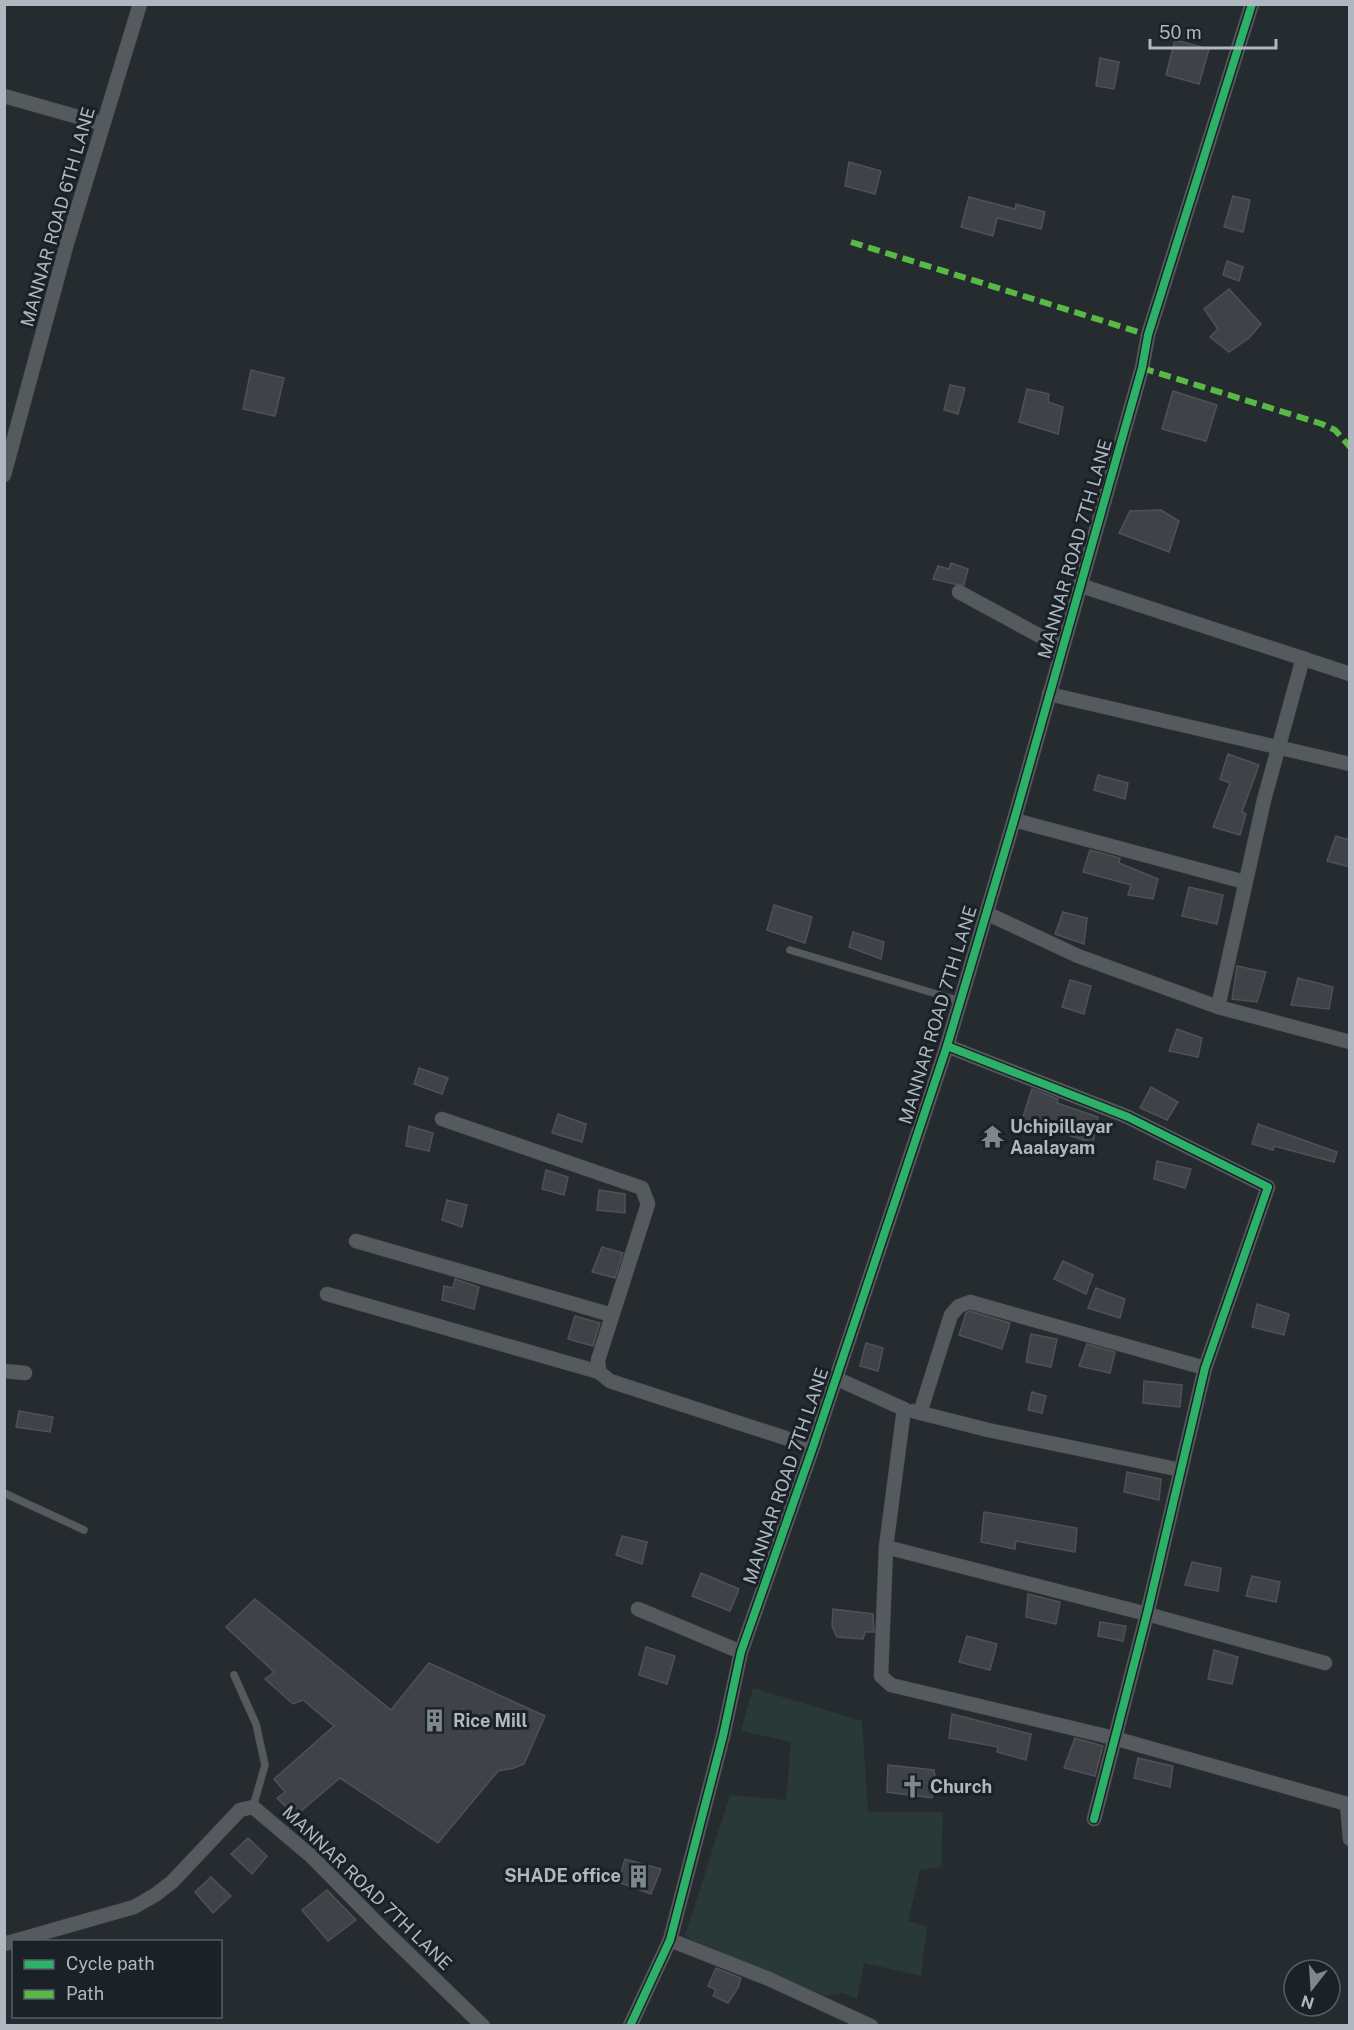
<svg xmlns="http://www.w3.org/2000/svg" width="1354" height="2030" viewBox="0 0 1354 2030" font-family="'Public Sans',sans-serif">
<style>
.green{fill:#293938}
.building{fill:#3f4347;stroke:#4d5257;stroke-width:1.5}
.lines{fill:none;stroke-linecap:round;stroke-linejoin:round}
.lane-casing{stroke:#43474a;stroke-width:8}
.street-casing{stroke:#43474a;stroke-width:15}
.lane{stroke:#555a5e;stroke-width:7}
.street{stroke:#555a5e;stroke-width:14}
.quiet{stroke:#58b947;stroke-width:6;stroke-dasharray:12 6;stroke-linecap:butt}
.cycleway-casing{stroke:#1a2228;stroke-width:11}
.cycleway{stroke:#2db169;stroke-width:8}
.labels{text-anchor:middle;stroke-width:6;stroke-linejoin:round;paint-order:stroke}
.street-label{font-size:18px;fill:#afb8c1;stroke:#1a2228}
.poi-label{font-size:18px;font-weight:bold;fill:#afb8c1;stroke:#1a2228;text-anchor:start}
</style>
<rect width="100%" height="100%" fill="#262b2f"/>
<path class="green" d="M 753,1688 L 862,1721 L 868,1812 L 943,1812 L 941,1867 L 920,1870 L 908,1921 L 927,1926 L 921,1976 L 864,1963 L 857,1999 L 842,1993 L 827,1996 L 728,1960 L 685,1936 L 730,1795 L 786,1800 L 791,1742 L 741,1731 Z"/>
<g class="building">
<path d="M 1175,40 L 1209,49 L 1199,84 L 1166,75 Z"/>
<path d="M 1100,58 L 1119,62 L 1114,89 L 1096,86 Z"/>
<path d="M 849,162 L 881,171 L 875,194 L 845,186 Z"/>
<path d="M 1233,196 L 1250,200 L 1243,232 L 1224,227 Z"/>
<path d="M 969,197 L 1015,209 L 1016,204 L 1045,212 L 1041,229 L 997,218 L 993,236 L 961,227 Z"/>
<path d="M 1227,261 L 1243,267 L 1239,281 L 1223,275 Z"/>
<path d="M 1229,289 L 1261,324 L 1249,338 L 1229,352 L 1210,337 L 1218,329 L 1204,309 Z"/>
<path d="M 251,370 L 284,378 L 275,416 L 243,409 Z"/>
<path d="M 950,385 L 965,388 L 958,414 L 944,410 Z"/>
<path d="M 1027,389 L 1049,394 L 1048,402 L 1063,407 L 1058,434 L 1019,422 Z"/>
<path d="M 1173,391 L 1217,405 L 1206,441 L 1162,429 Z"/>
<path d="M 1161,510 L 1179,521 L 1169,552 L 1119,533 L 1130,511 Z"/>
<path d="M 951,563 L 968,569 L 964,585 L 954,584 L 933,579 L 938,566 L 949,569 Z"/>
<path d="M 1228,754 L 1259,765 L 1242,812 L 1246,814 L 1240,835 L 1213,827 L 1230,783 L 1220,779 Z"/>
<path d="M 1098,775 L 1128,783 L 1125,799 L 1094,790 Z"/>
<path d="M 1336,836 L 1350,840 L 1350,867 L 1327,861 Z"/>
<path d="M 1090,850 L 1120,858 L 1119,863 L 1158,879 L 1153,899 L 1128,895 L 1131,885 L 1083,872 Z"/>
<path d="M 1189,887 L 1223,895 L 1217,924 L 1182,916 Z"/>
<path d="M 774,905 L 812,917 L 805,943 L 767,930 Z"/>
<path d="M 1063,912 L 1087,918 L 1084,944 L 1055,934 Z"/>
<path d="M 853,932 L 884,942 L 881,959 L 849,947 Z"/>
<path d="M 1237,966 L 1266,972 L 1257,1002 L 1232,999 Z"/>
<path d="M 1298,978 L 1333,987 L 1329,1009 L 1291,1005 Z"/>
<path d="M 1070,980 L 1091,986 L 1084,1014 L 1062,1007 Z"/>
<path d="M 1177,1029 L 1202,1038 L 1198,1057 L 1169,1051 Z"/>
<path d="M 419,1068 L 448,1078 L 442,1094 L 414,1084 Z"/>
<path d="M 1151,1087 L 1178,1102 L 1167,1120 L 1140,1108 Z"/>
<path d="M 1032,1089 L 1058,1099 L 1057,1103 L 1098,1117 L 1093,1143 L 1049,1129 L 1048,1132 L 1021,1123 Z"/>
<path d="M 558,1114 L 586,1124 L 582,1142 L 552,1133 Z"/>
<path d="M 1258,1124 L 1337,1152 L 1334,1162 L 1274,1146 L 1273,1150 L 1252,1144 Z"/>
<path d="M 409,1126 L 433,1133 L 429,1151 L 406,1146 Z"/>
<path d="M 1157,1161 L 1191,1169 L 1185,1188 L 1154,1179 Z"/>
<path d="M 546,1170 L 568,1177 L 564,1195 L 542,1189 Z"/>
<path d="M 599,1190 L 625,1194 L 625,1213 L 597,1210 Z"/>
<path d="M 447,1200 L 467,1205 L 462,1227 L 442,1220 Z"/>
<path d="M 602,1247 L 623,1253 L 615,1278 L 592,1272 Z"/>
<path d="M 1063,1261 L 1093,1275 L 1086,1294 L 1054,1279 Z"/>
<path d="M 455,1279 L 479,1287 L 474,1309 L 442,1300 L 444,1286 L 453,1288 Z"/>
<path d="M 1096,1288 L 1125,1299 L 1120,1318 L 1088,1308 Z"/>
<path d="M 1257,1304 L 1289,1314 L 1284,1335 L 1252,1327 Z"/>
<path d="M 970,1311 L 1010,1323 L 1002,1349 L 959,1335 L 966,1313 Z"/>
<path d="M 575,1316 L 600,1323 L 593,1346 L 568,1339 Z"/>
<path d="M 1031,1334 L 1057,1339 L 1051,1367 L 1026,1362 Z"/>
<path d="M 866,1343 L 883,1348 L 878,1371 L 860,1366 Z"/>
<path d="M 1087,1344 L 1115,1352 L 1110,1373 L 1079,1366 Z"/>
<path d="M 1144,1381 L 1182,1385 L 1180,1407 L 1143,1403 Z"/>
<path d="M 1032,1392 L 1046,1396 L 1042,1413 L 1028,1410 Z"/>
<path d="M 19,1411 L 53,1417 L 50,1432 L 16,1427 Z"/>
<path d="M 1127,1472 L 1161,1479 L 1159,1500 L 1124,1492 Z"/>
<path d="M 984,1512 L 1077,1528 L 1075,1552 L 1016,1541 L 1015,1549 L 981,1542 Z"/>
<path d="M 622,1536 L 647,1542 L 642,1564 L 616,1555 Z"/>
<path d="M 1192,1562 L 1221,1568 L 1218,1591 L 1185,1585 Z"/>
<path d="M 701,1573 L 739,1589 L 730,1611 L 692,1596 Z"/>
<path d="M 1252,1576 L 1280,1582 L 1276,1602 L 1246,1596 Z"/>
<path d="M 1028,1594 L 1060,1602 L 1056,1624 L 1026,1617 Z"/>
<path d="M 255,1599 L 391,1710 L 429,1663 L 545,1716 L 524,1764 L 514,1768 L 498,1771 L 438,1843 L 340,1778 L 295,1816 L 277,1798 L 285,1792 L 274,1779 L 334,1726 L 303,1700 L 293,1704 L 265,1679 L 274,1672 L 226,1627 Z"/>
<path d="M 833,1609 L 873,1614 L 874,1632 L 865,1632 L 863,1639 L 837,1637 L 832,1626 Z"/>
<path d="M 1100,1622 L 1126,1626 L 1123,1641 L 1098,1636 Z"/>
<path d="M 967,1636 L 997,1644 L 990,1670 L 959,1662 Z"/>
<path d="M 646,1647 L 675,1656 L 667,1684 L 639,1675 Z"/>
<path d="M 1214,1650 L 1238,1657 L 1232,1684 L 1208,1679 Z"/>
<path d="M 952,1714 L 1031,1734 L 1026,1760 L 997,1752 L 998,1747 L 949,1738 Z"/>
<path d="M 1075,1738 L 1103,1746 L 1095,1776 L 1064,1768 Z"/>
<path d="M 1138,1758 L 1173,1766 L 1170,1787 L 1134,1778 Z"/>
<path d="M 888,1765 L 934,1770 L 936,1782 L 932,1798 L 887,1792 Z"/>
<path d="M 248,1838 L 267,1856 L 252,1874 L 231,1854 Z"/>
<path d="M 625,1859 L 661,1869 L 651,1894 L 618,1882 Z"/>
<path d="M 211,1877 L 231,1896 L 213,1913 L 195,1892 Z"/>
<path d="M 327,1890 L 356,1920 L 328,1941 L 302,1910 Z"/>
<path d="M 716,1968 L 741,1978 L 738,1988 L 728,2003 L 713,1996 L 716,1990 L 708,1986 Z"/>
</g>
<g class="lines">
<defs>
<g id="lane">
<path d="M 790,950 L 960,1001"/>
<path d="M 4,1493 L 84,1530"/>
<path d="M 234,1675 L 256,1724 L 265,1765 L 253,1807"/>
</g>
<g id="street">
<path d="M 4,96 L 103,124"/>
<path d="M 4,475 L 67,243 L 140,4"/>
<path d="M 1079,585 L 1350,674"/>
<path d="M 959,592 L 1040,636 L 1063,644"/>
<path d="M 1049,694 L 1350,764"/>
<path d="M 1014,820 L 1245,882"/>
<path d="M 986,913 L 1078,956 L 1218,1007 L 1350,1042"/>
<path d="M 1218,1007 L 1264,800 L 1303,658"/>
<path d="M 947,1046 L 1128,1117 L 1268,1187 L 1205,1368 L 1147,1614 L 1094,1819"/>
<path d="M 442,1119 L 642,1188 L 648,1204 L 598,1360 L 599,1372 L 610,1381 L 813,1447"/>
<path d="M 356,1241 L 612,1315"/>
<path d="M 327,1294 L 599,1372"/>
<path d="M 4,1371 L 25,1373"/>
<path d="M 835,1378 L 904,1409 L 886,1547 L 881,1676 L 891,1685 L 1114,1738 L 1347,1804 L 1350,1839"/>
<path d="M 913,1411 L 988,1430 L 1181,1470"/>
<path d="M 920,1413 L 951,1315 L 959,1306 L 970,1302 L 1205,1368"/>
<path d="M 886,1547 L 1147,1614 L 1325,1663"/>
<path d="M 638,1609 L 741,1652"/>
<path d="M 670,1940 L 769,1979 L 871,2026"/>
<path d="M 4,1944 L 134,1907 L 155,1895 L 172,1882 L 240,1810 L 253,1807 L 311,1856 L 384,1930 L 483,2026"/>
<path d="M 630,2026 L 670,1940 L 723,1736 L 741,1652 L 813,1447 L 947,1046 L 1014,820 L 1142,368 L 1148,335 L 1252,4"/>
</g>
</defs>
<use href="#lane" class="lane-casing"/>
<use href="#street" class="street-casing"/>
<use href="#lane" class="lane"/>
<use href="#street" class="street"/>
<g class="quiet">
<path d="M 851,242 L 1148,335"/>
<path d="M 1142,368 L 1322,424 L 1335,430 L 1350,447"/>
</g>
<defs>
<g id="cycleway">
<path d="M 947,1046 L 1128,1117 L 1268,1187 L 1205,1368 L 1147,1614 L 1094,1819"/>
<path d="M 630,2026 L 670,1940 L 723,1736 L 741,1652 L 813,1447 L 947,1046 L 1014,820 L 1142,368 L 1148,335 L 1252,4"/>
</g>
</defs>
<use href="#cycleway" class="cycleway-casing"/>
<use href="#cycleway" class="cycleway"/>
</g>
<defs>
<symbol id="temple-bare" viewBox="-9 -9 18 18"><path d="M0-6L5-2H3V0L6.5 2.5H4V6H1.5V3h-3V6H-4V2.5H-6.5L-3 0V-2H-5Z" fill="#7f878e" stroke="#1a2228" stroke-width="2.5" paint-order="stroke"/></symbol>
<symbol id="building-bare" viewBox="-9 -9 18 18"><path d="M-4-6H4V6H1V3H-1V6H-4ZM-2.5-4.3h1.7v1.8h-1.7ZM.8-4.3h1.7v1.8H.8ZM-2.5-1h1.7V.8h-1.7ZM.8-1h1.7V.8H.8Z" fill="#7f878e" stroke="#1a2228" stroke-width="2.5" paint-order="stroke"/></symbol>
<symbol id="church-bare" viewBox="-9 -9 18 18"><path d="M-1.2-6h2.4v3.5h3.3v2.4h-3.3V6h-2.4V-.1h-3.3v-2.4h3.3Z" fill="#7f878e" stroke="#1a2228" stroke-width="2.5" paint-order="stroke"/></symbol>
</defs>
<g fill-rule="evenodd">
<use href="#temple-bare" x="976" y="1120" width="33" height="33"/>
<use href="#building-bare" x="418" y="1704" width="33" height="33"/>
<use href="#church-bare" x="896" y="1770" width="33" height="33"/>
<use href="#building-bare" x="622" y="1860" width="33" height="33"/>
</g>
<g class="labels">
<g class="street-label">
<text transform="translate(58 217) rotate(-74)" y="6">MANNAR ROAD 6TH LANE</text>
<text transform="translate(1075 549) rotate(-74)" y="6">MANNAR ROAD 7TH LANE</text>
<text transform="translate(938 1015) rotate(-73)" y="6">MANNAR ROAD 7TH LANE</text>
<text transform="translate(786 1476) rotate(-71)" y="6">MANNAR ROAD 7TH LANE</text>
<text transform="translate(367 1888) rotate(44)" y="6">MANNAR ROAD 7TH LANE</text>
</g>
<g class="poi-label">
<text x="1010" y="1133">Uchipillayar<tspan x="1010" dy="21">Aaalayam</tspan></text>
<text x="453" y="1727">Rice Mill</text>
<text x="930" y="1793">Church</text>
<text x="621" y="1882" text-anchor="end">SHADE office</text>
</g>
</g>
<rect width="1354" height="2030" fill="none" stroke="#afb8c1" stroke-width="12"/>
<rect x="12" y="1940" width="210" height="78" fill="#1a2228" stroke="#565e65" stroke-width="1.5"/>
<rect x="24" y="1960" width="30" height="9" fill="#2db169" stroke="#565e65" stroke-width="1.5"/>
<text x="66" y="1970" font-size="18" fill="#afb8c1">Cycle path</text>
<rect x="24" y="1990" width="30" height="9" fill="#58b947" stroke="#565e65" stroke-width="1.5"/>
<text x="66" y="2000" font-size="18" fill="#afb8c1">Path</text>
<g transform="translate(1312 1988) rotate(197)"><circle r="28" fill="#1a2228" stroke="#565e65" stroke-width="1.5"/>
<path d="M0-4.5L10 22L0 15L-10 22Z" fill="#7f878e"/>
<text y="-9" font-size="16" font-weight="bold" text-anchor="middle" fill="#afb8c1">N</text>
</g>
<path d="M1150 39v9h126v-9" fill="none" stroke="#afb8c1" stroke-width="3"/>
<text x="1159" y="39" font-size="18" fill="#afb8c1" stroke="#1a2228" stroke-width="4.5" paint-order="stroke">50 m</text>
</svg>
